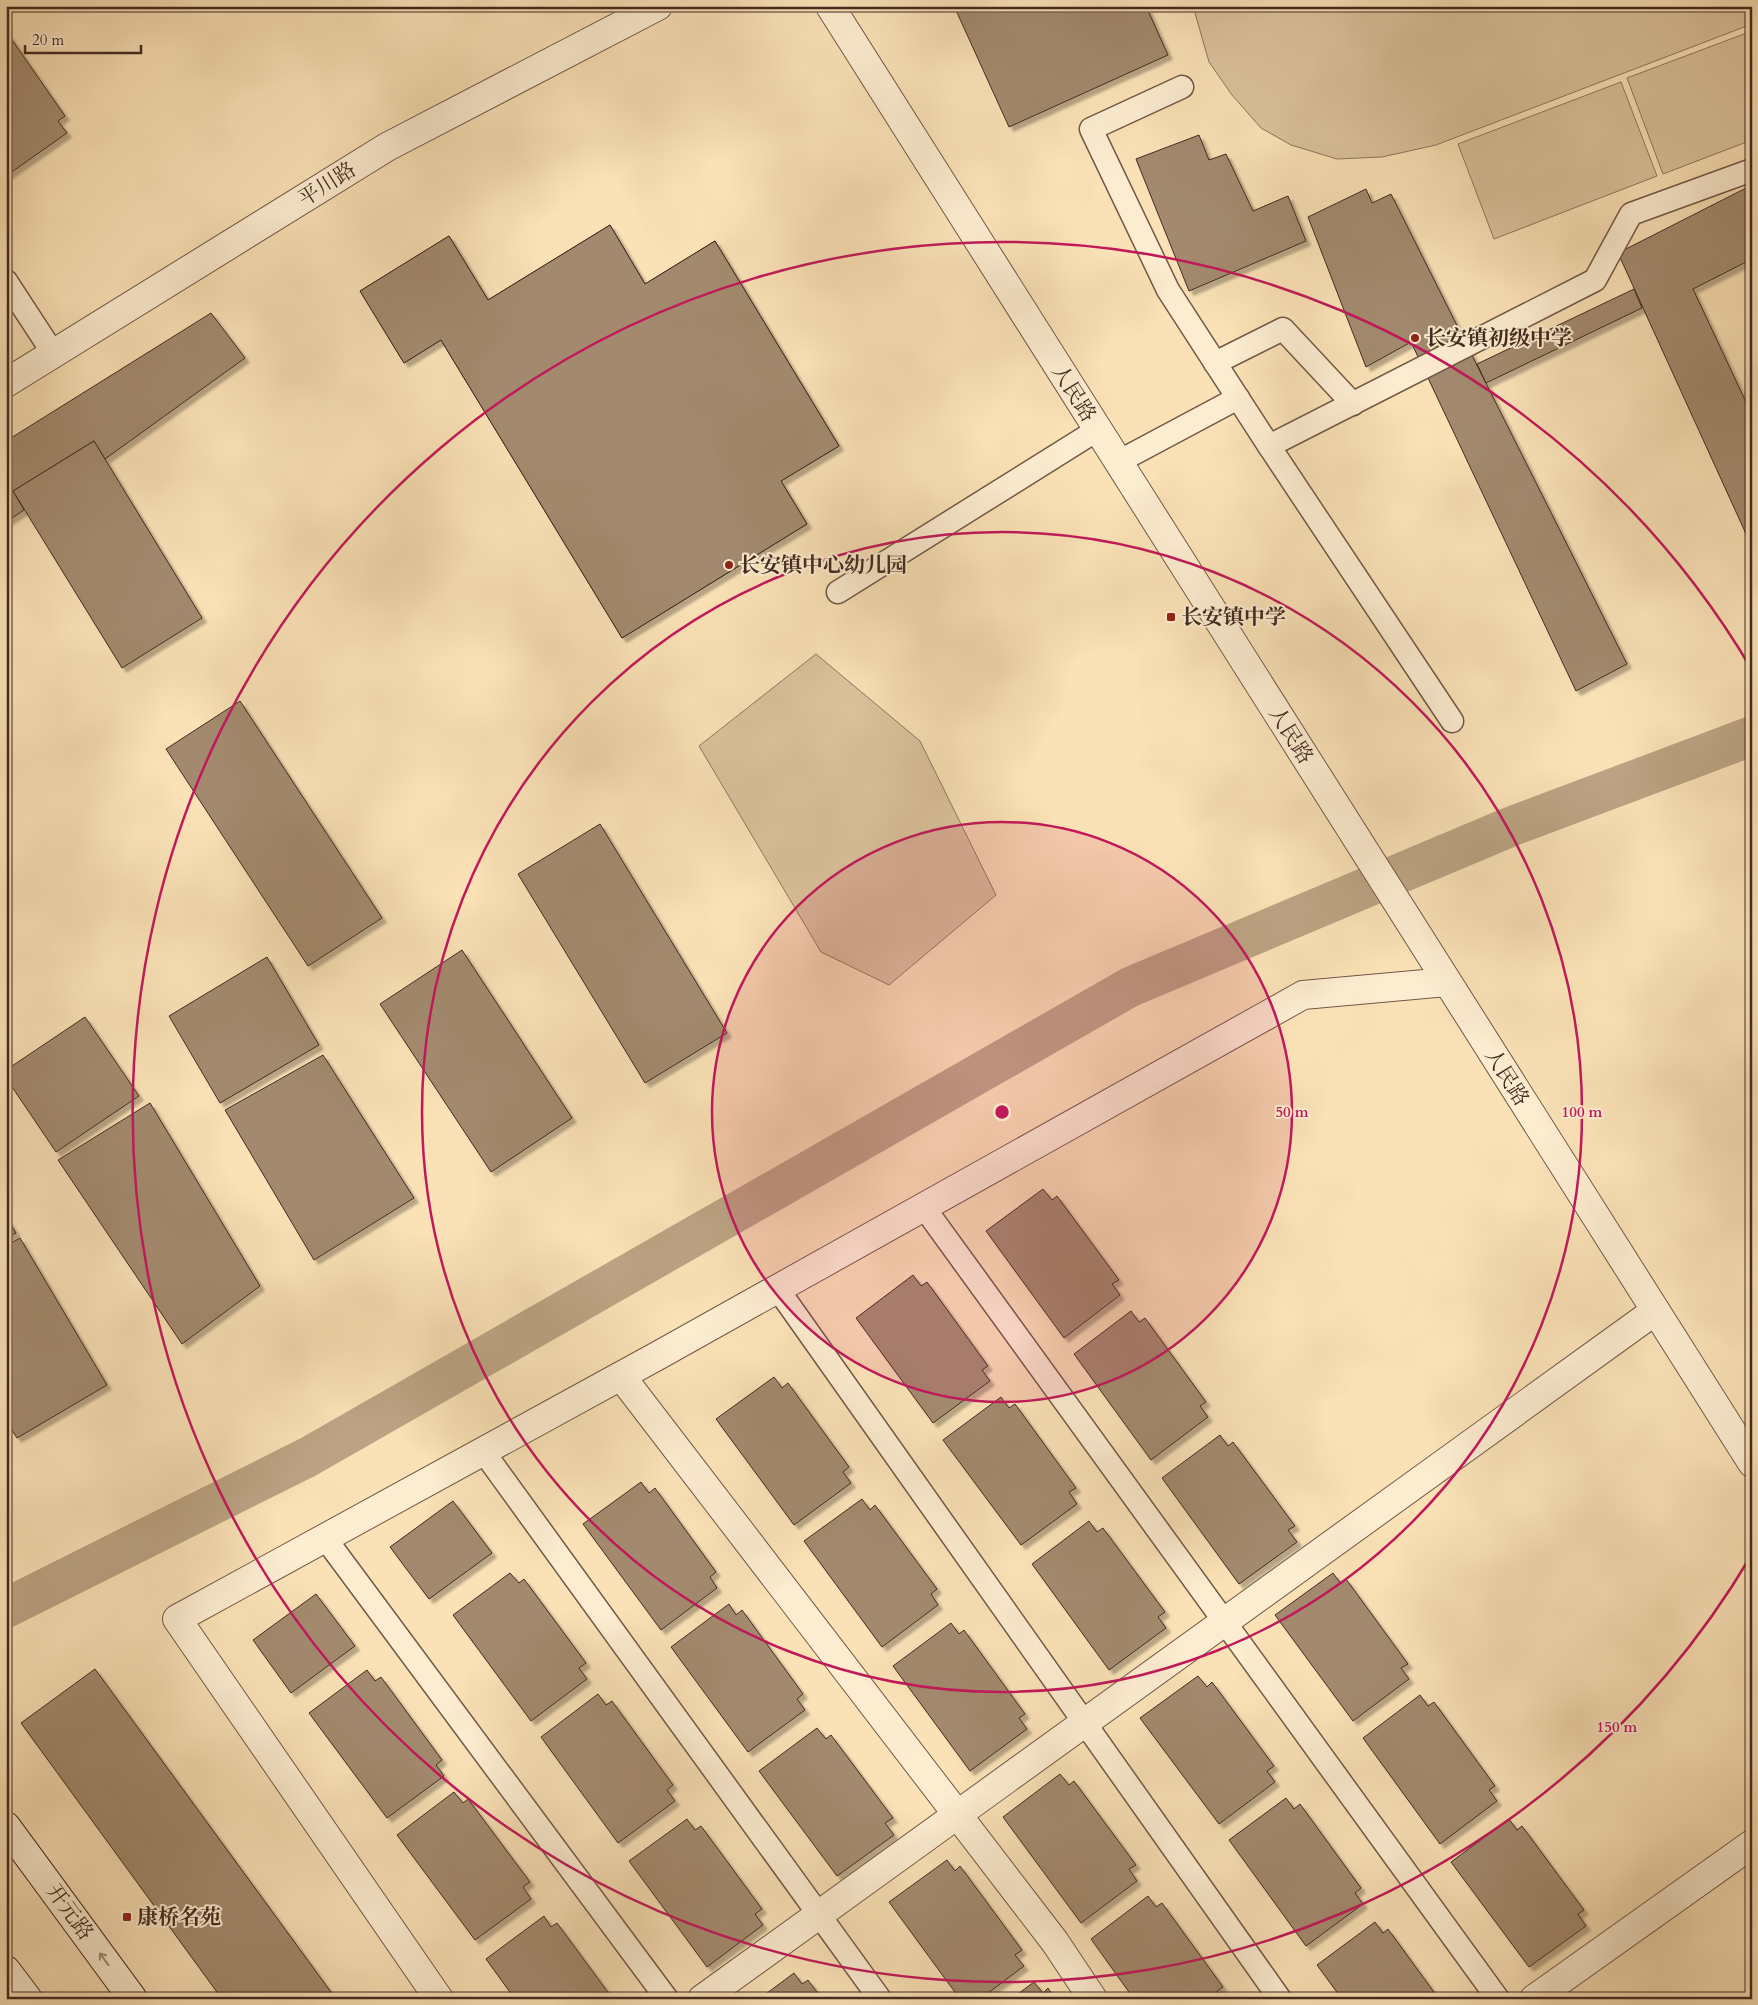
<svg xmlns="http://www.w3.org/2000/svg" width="1758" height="2005" viewBox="0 0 1758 2005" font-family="Cardo,'Noto Serif SC',serif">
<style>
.green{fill:#dbc29c;stroke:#90765e}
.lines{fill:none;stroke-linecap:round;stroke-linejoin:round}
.canal{stroke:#bca383;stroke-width:40}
.building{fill:#a38a6e;stroke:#442b20;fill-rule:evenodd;filter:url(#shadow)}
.service-casing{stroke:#725846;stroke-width:25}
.minor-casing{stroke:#725846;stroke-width:30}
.tertiary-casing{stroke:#725846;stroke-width:30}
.secondary-casing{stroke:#442b20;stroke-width:30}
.service{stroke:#fcecd0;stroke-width:22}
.minor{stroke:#fcecd0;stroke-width:28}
.tertiary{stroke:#fcecd0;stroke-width:28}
.secondary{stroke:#fcecd0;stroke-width:28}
.oneway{stroke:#a08c78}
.ring{fill:none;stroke:#c2185b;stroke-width:2.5}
.poi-dot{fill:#8f2418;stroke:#fcecd0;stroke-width:2}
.labels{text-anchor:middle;stroke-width:4;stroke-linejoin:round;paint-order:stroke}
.street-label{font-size:21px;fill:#442b20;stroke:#fcecd0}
.poi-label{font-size:21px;font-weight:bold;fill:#442b20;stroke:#fcecd0;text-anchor:start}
.centre{fill:#c2185b;stroke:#fcecd0;stroke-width:2.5}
.ring-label{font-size:15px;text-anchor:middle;font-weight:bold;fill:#c2185b;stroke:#fcecd0;stroke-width:4;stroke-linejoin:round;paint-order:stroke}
</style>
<defs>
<filter id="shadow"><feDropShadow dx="4.5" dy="4.5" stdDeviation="1" flood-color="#0004"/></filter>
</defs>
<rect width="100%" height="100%" fill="#fae1b6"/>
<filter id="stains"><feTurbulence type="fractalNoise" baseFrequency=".004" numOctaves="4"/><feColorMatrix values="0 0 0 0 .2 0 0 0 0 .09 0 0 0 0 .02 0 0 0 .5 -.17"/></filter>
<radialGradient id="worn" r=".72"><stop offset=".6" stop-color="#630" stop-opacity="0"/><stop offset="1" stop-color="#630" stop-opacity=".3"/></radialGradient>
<g class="green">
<path d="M 1193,6 L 1752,6 L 1752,24 L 1436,145 L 1382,157 L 1337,159 L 1291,145 L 1261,128 L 1232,95 L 1209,62 Z"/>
<path d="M 1752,31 L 1752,140 L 1663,174 L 1627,78 Z"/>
<path d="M 1621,82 L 1657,176 L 1494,239 L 1458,144 Z"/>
<path d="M 816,654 L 920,741 L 996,895 L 889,985 L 821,952 L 699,746 Z"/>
</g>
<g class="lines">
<path class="canal" d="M 6,1608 L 308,1457 L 1130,987 L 1510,827 L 1752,736"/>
</g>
<g class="building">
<path d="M 954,6 L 1146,6 L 1168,55 L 1009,127 Z"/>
<path d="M 8,34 L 65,116 L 58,121 L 67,133 L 6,176 L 6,36 Z"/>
<path d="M 1199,135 L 1209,160 L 1226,154 L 1253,211 L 1288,196 L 1306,241 L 1189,291 L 1136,159 Z"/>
<path d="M 1752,185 L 1752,259 L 1693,289 L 1752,415 L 1752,547 L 1618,253 Z"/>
<path d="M 1366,189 L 1372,203 L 1391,194 L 1627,664 L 1576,691 L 1411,342 L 1366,367 L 1308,217 Z"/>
<path d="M 610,225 L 645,284 L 715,241 L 839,446 L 781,481 L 807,524 L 622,638 L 441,340 L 404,363 L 360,291 L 449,236 L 488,300 ZM 668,313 L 760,462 L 637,540 L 545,391 Z"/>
<path d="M 610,225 L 645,284 L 715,241 L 839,446 L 781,481 L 807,524 L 622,638 L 441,340 L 404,363 L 360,291 L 449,236 L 488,300 Z"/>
<path d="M 1634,289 L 1642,308 L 1486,383 L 1477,364 Z"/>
<path d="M 211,313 L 245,358 L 105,459 L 94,441 L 13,491 L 24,510 L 6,522 L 6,441 Z"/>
<path d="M 94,441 L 202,618 L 122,668 L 13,491 Z"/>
<path d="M 240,701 L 382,918 L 308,966 L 166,749 Z"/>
<path d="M 600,824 L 727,1033 L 645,1083 L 518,874 Z"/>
<path d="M 462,950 L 572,1118 L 491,1172 L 380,1004 Z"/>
<path d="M 267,957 L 319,1045 L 220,1103 L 169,1016 Z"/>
<path d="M 85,1017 L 139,1096 L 56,1152 L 6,1078 L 6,1070 Z"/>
<path d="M 323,1055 L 414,1198 L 314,1260 L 225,1110 Z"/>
<path d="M 150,1103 L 260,1286 L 182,1344 L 58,1160 Z"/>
<path d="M 1043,1189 L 1052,1200 L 1057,1196 L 1119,1280 L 1112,1284 L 1120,1295 L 1064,1338 L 986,1231 Z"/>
<path d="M 6,1217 L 16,1233 L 6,1238 Z"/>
<path d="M 20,1238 L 107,1385 L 17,1438 L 6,1421 L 6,1246 Z"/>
<path d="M 913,1275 L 921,1286 L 927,1282 L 988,1366 L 982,1370 L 990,1381 L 933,1423 L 856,1318 Z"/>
<path d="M 1131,1311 L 1139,1322 L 1145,1318 L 1206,1402 L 1200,1406 L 1208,1417 L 1151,1460 L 1074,1354 Z"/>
<path d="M 774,1377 L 782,1388 L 788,1383 L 849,1467 L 843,1472 L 851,1483 L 794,1525 L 716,1419 Z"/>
<path d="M 1001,1397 L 1009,1408 L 1015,1404 L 1076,1488 L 1069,1492 L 1077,1504 L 1021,1545 L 943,1440 Z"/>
<path d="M 1220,1435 L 1228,1446 L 1233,1442 L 1295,1526 L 1288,1530 L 1297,1542 L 1239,1584 L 1162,1478 Z"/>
<path d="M 641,1482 L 649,1493 L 655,1488 L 716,1572 L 710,1577 L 717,1588 L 661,1630 L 583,1524 Z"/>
<path d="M 862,1499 L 870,1510 L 875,1505 L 937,1589 L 931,1594 L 938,1605 L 882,1647 L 804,1541 Z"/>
<path d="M 453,1501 L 492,1553 L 429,1599 L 390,1547 Z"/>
<path d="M 1089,1521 L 1097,1532 L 1103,1528 L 1165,1612 L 1158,1617 L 1166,1628 L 1109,1670 L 1032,1564 Z"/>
<path d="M 510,1573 L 519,1583 L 524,1579 L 586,1663 L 579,1668 L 587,1679 L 531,1721 L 453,1615 Z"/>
<path d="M 1333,1573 L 1341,1584 L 1346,1579 L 1408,1664 L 1401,1668 L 1409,1679 L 1353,1721 L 1275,1615 Z"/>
<path d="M 316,1594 L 355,1646 L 291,1693 L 253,1640 Z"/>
<path d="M 729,1604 L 736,1615 L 742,1610 L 803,1694 L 797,1699 L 805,1710 L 748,1752 L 671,1647 Z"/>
<path d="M 951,1623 L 959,1634 L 964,1630 L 1025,1714 L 1019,1718 L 1027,1729 L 970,1771 L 893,1666 Z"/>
<path d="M 95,1669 L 336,1999 L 222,1999 L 21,1723 Z"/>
<path d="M 367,1670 L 375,1681 L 381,1677 L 442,1760 L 436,1765 L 444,1776 L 387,1818 L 309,1713 Z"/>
<path d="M 1198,1676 L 1207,1687 L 1212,1682 L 1274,1766 L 1267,1771 L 1275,1782 L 1219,1824 L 1140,1718 Z"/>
<path d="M 598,1694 L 606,1705 L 612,1701 L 673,1785 L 667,1790 L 675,1801 L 618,1843 L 541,1737 Z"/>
<path d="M 1420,1695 L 1428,1706 L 1434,1702 L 1495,1786 L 1489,1790 L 1497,1801 L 1440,1844 L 1363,1738 Z"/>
<path d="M 817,1728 L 826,1739 L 831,1735 L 893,1818 L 885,1823 L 894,1835 L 837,1876 L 759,1771 Z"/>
<path d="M 1060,1774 L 1069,1785 L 1074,1781 L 1136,1865 L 1129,1869 L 1137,1881 L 1081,1923 L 1003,1817 Z"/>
<path d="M 454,1792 L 463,1803 L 468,1799 L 530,1882 L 523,1887 L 531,1899 L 475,1940 L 397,1835 Z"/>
<path d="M 1286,1798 L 1294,1809 L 1300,1804 L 1361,1888 L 1355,1893 L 1363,1904 L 1306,1946 L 1229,1840 Z"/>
<path d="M 687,1819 L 695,1830 L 701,1826 L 762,1909 L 755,1914 L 763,1925 L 707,1967 L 629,1861 Z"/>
<path d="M 1509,1819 L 1517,1830 L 1522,1826 L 1584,1910 L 1578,1914 L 1586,1926 L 1529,1967 L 1451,1862 Z"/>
<path d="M 947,1860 L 955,1871 L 960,1866 L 1022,1950 L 1015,1955 L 1024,1966 L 980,1999 L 960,1999 L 889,1902 Z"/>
<path d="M 1148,1896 L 1156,1907 L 1162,1903 L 1223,1987 L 1217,1991 L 1222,1999 L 1134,1999 L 1091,1939 Z"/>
<path d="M 544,1916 L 551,1927 L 557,1923 L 613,1999 L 515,1999 L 486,1959 Z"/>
<path d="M 1375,1922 L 1383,1933 L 1388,1929 L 1439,1999 L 1342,1999 L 1317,1965 Z"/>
<path d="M 794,1973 L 802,1984 L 808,1980 L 822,1999 L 759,1999 Z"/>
<path d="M 1034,1982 L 1043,1993 L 1048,1988 L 1055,1999 L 1011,1999 Z"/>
</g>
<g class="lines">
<defs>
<g id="service">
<path d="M 1182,87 L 1091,129 L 1168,290 L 1269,446 L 1452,721"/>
<path d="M 6,281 L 53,353"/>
<path d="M 1215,363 L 1283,329 L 1353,404"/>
<path d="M 1269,446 L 1595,280 L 1631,214 L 1752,170"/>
<path d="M 1118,462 L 1238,398"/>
<path d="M 838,592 L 1097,430"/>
<path d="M 923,1206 L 1498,1999"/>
<path d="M 777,1288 L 1280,1999"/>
<path d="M 483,1451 L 880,1999"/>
<path d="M 325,1538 L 667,1999"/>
</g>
<g id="minor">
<path d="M 621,1376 L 1055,1942 L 1093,1999"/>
<path d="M 439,1999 L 177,1619 L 659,1355 L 1303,995 L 1447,982"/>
<path d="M 702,1999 L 1655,1311"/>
<path d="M 1534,1999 L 1752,1844"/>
</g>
<g id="tertiary">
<path d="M 830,6 L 1752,1463"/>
<path d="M 6,383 L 387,147 L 658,6"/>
</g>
<g id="secondary">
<path d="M 6,1826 L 133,1999"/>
<path d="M 6,1970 L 28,1999"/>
</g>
</defs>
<use href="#service" class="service-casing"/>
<use href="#minor" class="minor-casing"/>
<use href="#tertiary" class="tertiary-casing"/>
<use href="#secondary" class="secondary-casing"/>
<use href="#service" class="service"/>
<use href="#minor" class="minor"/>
<use href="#tertiary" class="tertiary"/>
<use href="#secondary" class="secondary"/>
</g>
<defs><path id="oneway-shaft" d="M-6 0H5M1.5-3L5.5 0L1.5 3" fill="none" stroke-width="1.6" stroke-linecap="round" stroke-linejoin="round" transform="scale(1.25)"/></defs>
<use class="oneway" href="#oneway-shaft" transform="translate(104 1959) rotate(-126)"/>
<circle cx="1002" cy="1112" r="290" fill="#c2185b" fill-opacity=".12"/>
<g class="ring">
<circle cx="1002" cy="1112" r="290"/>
<circle cx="1002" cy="1112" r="580"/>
<path d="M1752 1554A870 870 0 1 1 1752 670"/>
</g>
<g class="poi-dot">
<circle cx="1415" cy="338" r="5"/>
<circle cx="729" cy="565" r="5"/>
<rect x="1166" y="612" width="10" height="10" rx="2.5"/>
<rect x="122" y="1912" width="10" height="10" rx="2.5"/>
</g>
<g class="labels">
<g class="street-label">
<text transform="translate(327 184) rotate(-32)" y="7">平川路</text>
<text transform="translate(1074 393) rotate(58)" y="7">人民路</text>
<text transform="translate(1291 735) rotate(58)" y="7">人民路</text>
<text transform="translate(1507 1077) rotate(58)" y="7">人民路</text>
<text transform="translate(70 1912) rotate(54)" y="7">开元路</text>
</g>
<g class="poi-label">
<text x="1425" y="345">长安镇初级中学</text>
<text x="739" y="572">长安镇中心幼儿园</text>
<text x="1181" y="624">长安镇中学</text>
<text x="137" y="1924">康桥名苑</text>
</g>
</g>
<circle cx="1002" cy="1112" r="8" class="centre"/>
<g class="ring-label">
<text x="1292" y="1117">50 m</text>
<text x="1582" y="1117">100 m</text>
<text x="1617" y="1732">150 m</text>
</g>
<rect width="1758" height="2005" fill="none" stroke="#fae1b6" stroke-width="25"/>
<rect x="8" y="8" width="1743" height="1990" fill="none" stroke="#442b20" stroke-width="2.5"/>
<rect x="12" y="12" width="1733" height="1980" fill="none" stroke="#442b20"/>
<path d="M25 45v8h116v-8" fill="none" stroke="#442b20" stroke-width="2.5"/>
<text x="32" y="45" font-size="15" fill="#442b20" stroke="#fcecd0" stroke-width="4" paint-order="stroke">20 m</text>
<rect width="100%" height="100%" filter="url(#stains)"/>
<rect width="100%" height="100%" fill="url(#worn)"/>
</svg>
